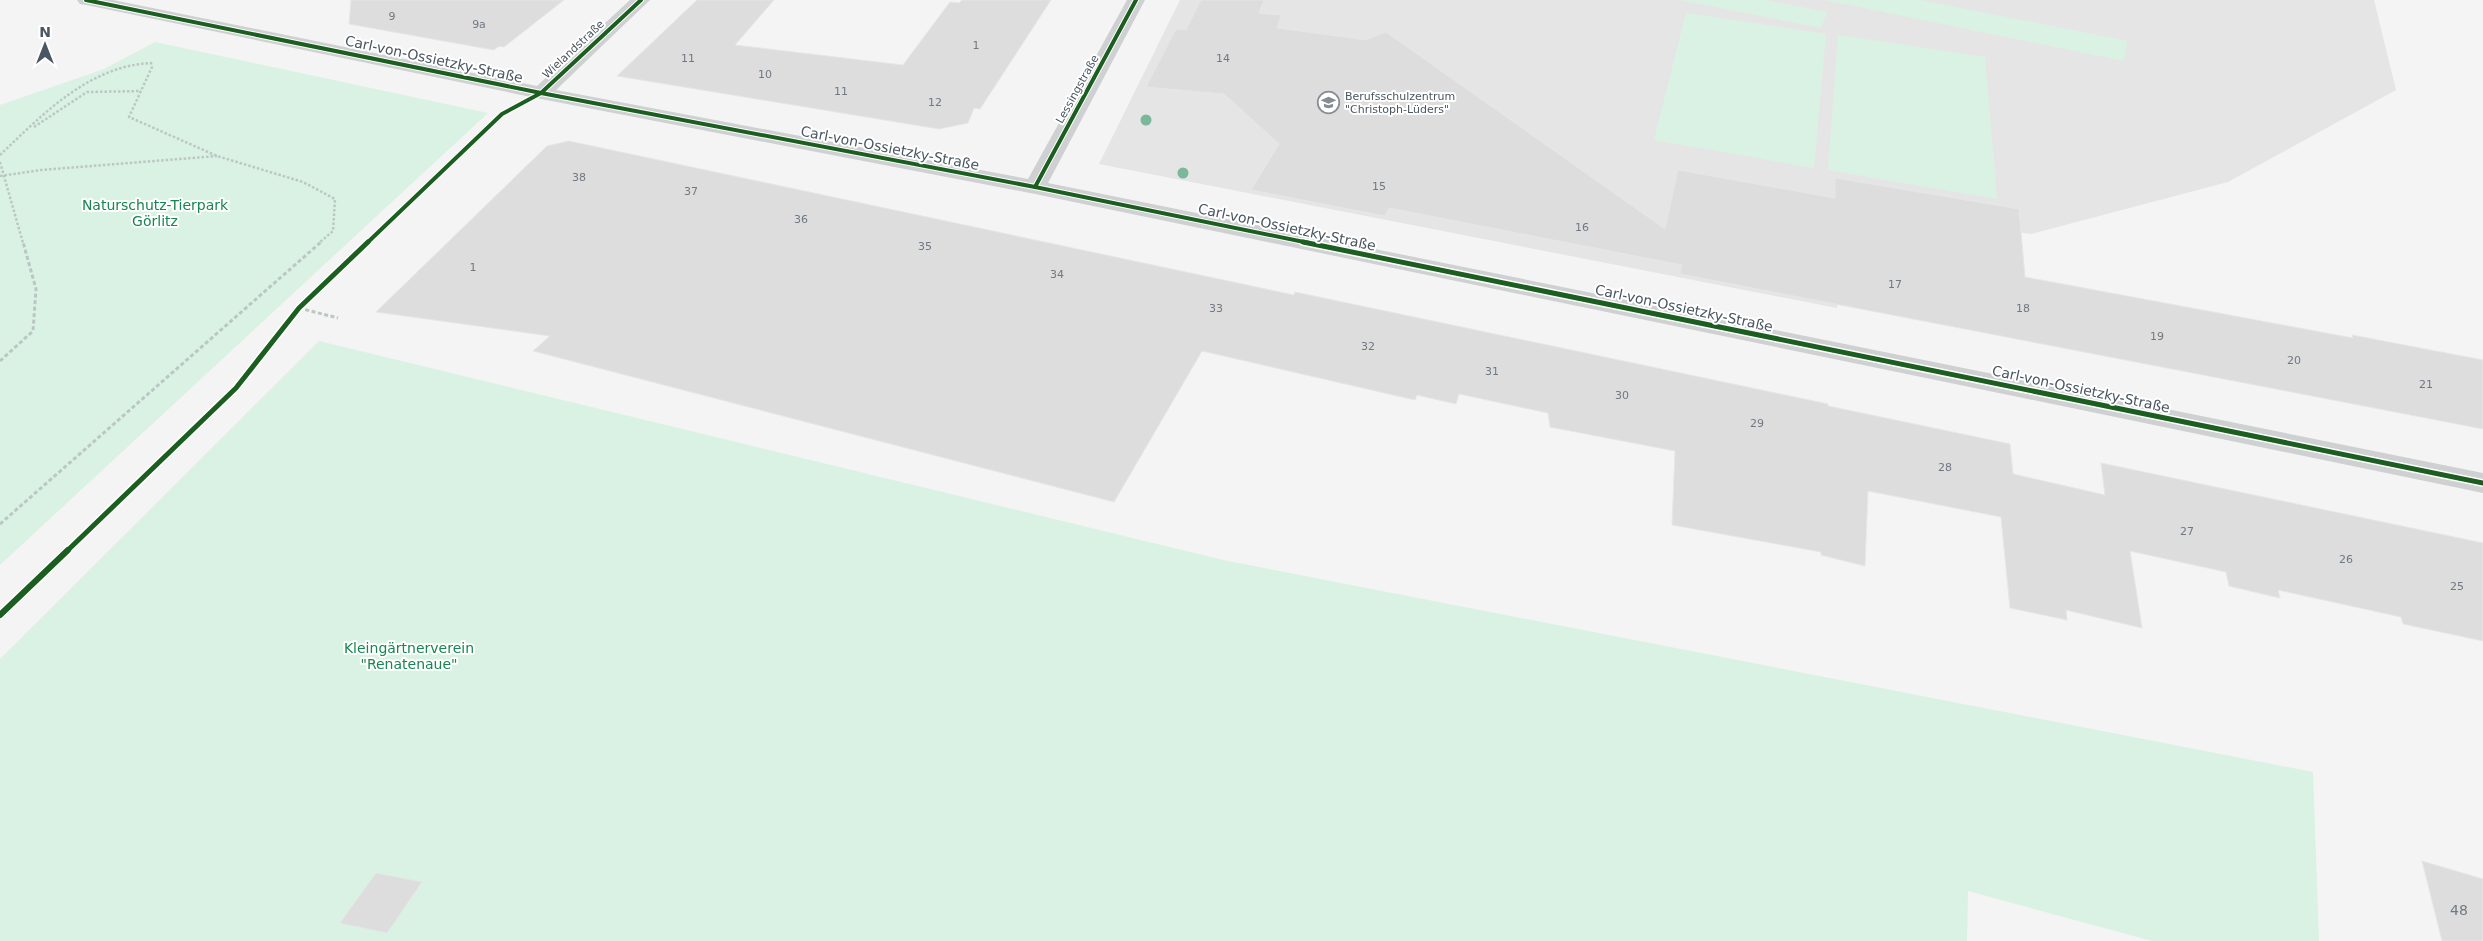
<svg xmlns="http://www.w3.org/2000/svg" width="2483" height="941" viewBox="0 0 2483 941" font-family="'DejaVu Sans',sans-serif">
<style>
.education{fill:#e6e5e6}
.green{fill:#d9f2e3}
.building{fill:#ddddde;stroke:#e5e6e7}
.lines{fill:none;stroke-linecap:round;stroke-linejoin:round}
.path-far1{stroke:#bcc7c4;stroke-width:2.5;stroke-dasharray:2.5 2;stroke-linecap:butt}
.path{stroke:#bcc7c4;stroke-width:3;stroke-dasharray:4 2.5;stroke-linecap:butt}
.minor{fill:#ced0d2;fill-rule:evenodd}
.cycleway-far2-casing{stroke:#fff;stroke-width:6}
.cycleway-far1-casing{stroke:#fff;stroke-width:8}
.cycleway-casing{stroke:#fff;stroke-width:9}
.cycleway-far2{stroke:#1b5e20;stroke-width:4}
.cycleway-far1{stroke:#1b5e20;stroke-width:5}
.cycleway{stroke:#1b5e20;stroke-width:6}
.tree{fill:#7ab899}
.labels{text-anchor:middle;stroke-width:4;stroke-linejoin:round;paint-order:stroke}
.number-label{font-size:11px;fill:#707881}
.far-street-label{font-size:11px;fill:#4a5661;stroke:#fff}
.far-poi-label{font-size:11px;fill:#4a5661;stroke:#fff;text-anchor:start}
.street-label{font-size:14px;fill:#4a5661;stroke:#fff}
.park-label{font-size:14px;fill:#17864f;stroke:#fff}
.near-number-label{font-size:14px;fill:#707881}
</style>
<rect width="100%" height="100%" fill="#f4f4f4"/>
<path class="education" d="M 1180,0 L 2374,0 L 2396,90 L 2228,182 L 2031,234 L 1847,208 L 1837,308 L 1099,164 Z"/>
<g class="green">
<path d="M 1680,0 L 1765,0 L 1827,12 L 1821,28 Z"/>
<path d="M 1825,0 L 1921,0 L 2127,41 L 2124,61 Z"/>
<path d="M 1686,13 L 1826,34 L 1814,168 L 1654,140 Z"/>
<path d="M 1838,35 L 1985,57 L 1997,199 L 1828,170 Z"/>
<path d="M 155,42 L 488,113 L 0,565 L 0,105 L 104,69 Z"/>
<path d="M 319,341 L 1223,560 L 2313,772 L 2319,941 L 2152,941 L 1968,891 L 1967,941 L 0,941 L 0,659 Z"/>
</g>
<g class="building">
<path d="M 351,0 L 564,0 L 504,47 L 499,46 L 494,50 L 349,24 Z"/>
<path d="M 697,0 L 774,0 L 735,45 L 903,65 L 950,2 L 959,3 L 962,0 L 1051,0 L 980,109 L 974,108 L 968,123 L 939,129 L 617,76 Z"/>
<path d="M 1201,0 L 1264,0 L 1259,13 L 1281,15 L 1277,28 L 1366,40 L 1386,32 L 1665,229 L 1678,170 L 1835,198 L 1835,178 L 2019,209 L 2025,277 L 2353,338 L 2352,335 L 2483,360 L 2483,429 L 1680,274 L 1682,265 L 1389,208 L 1385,216 L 1251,190 L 1279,144 L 1224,94 L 1146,87 L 1176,29 L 1186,30 Z"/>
<path d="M 569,141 L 1294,295 L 1295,292 L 1828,404 L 1828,406 L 2010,444 L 2013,474 L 2105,495 L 2101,463 L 2483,543 L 2483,641 L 2403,624 L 2401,617 L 2278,590 L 2280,598 L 2229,586 L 2226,572 L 2130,551 L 2142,628 L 2066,610 L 2067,620 L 2010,608 L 2001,517 L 1868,491 L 1865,566 L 1821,555 L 1821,552 L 1672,525 L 1675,451 L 1550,427 L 1548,413 L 1459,394 L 1456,404 L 1417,395 L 1415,400 L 1202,351 L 1114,502 L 533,351 L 550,336 L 376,312 L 547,146 Z"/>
<path d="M 2422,861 L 2483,879 L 2483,941 L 2442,941 Z"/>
<path d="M 376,873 L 422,882 L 387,933 L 340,923 Z"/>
</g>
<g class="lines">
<g class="path-far1">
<path d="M 34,127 L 87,92 L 141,91"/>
<path d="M 0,155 C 43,114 89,66 151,63 L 152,67 L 129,117 L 217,156 L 303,182 L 335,199 L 333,231 L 319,243"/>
<path d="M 0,162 L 23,243"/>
<path d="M 0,176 L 41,170 L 217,156"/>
</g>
<g class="path">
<path d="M 299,308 L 338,318"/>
<path d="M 0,361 L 33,331 L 36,289 L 23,242"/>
<path d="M 0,524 L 321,242"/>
</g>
<path class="minor" d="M 77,0 L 113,0 L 537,86 L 630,0 L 650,0 L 556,90 L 1028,179 L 1127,0 L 1145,0 L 1048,183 L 2483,473 L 2483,493 L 1035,194 L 541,99 L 86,5 L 80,4 Z"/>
<defs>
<g id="cycleway-far2">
<path d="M 86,0 L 541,93 L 1035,187 L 1309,243"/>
<path d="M 1035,187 L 1136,0"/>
<path d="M 367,243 L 502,114 L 541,93 L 641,0"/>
</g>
<g id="cycleway-far1">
<path d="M 1303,242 L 2483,483"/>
<path d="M 67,551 L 236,388 L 299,308 L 368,242"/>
</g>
<path id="cycleway" d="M 0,615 L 68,550"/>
</defs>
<use href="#cycleway-far2" class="cycleway-far2-casing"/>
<use href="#cycleway-far1" class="cycleway-far1-casing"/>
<use href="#cycleway" class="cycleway-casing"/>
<use href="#cycleway-far2" class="cycleway-far2"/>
<use href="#cycleway-far1" class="cycleway-far1"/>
<use href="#cycleway" class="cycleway"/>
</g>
<g class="tree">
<circle cx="1146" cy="120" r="5.5"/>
<circle cx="1183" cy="173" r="5.5"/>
</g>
<defs>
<symbol id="school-ring" viewBox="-11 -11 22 22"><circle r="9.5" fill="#fff" stroke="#868d94" stroke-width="1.5"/><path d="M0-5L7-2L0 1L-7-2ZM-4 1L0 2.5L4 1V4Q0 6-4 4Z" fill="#868d94"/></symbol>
</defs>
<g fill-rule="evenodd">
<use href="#school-ring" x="1316" y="90" width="25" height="25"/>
</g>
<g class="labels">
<g class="number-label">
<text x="392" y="20">9</text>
<text x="479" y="28">9a</text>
<text x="976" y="49">1</text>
<text x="688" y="62">11</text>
<text x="1223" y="62">14</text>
<text x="765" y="78">10</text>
<text x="841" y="95">11</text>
<text x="935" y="106">12</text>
<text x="579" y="181">38</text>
<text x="1379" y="190">15</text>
<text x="691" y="195">37</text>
<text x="801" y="223">36</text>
<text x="1582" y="231">16</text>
<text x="925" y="250">35</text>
<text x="473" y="271">1</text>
<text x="1057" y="278">34</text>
<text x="1895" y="288">17</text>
<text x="1216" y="312">33</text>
<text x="2023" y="312">18</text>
<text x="2157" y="340">19</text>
<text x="1368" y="350">32</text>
<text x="2294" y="364">20</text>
<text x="1492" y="375">31</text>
<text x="2426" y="388">21</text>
<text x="1622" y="399">30</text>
<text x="1757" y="427">29</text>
<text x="1945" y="471">28</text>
<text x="2187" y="535">27</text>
<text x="2346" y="563">26</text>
<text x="2457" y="590">25</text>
</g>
<g class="far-street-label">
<text transform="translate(573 49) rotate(-43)" y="4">Wielandstraße</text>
<text transform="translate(1077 89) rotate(-61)" y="4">Lessingstraße</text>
</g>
<g class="far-poi-label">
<text x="1345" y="100">Berufsschulzentrum<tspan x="1345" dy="13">"Christoph-Lüders"</tspan></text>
</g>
<g class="street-label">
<text transform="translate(434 59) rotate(12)" y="5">Carl-von-Ossietzky-Straße</text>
<text transform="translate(890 148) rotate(11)" y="5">Carl-von-Ossietzky-Straße</text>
<text transform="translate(1287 227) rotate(12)" y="5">Carl-von-Ossietzky-Straße</text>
<text transform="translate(1684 308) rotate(12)" y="5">Carl-von-Ossietzky-Straße</text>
<text transform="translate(2081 389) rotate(12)" y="5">Carl-von-Ossietzky-Straße</text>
</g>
<g class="park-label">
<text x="155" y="210">Naturschutz-Tierpark<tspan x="155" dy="16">Görlitz</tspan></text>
<text x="409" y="653">Kleingärtnerverein<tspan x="409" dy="16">"Renatenaue"</tspan></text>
</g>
<g class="near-number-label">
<text x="2459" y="915">48</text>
</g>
</g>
<g transform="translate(45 45)" stroke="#ffffff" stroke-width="4" paint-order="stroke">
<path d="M0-4L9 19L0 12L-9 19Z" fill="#4a5661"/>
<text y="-8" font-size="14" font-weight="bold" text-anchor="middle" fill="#4a5661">N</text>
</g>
</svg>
